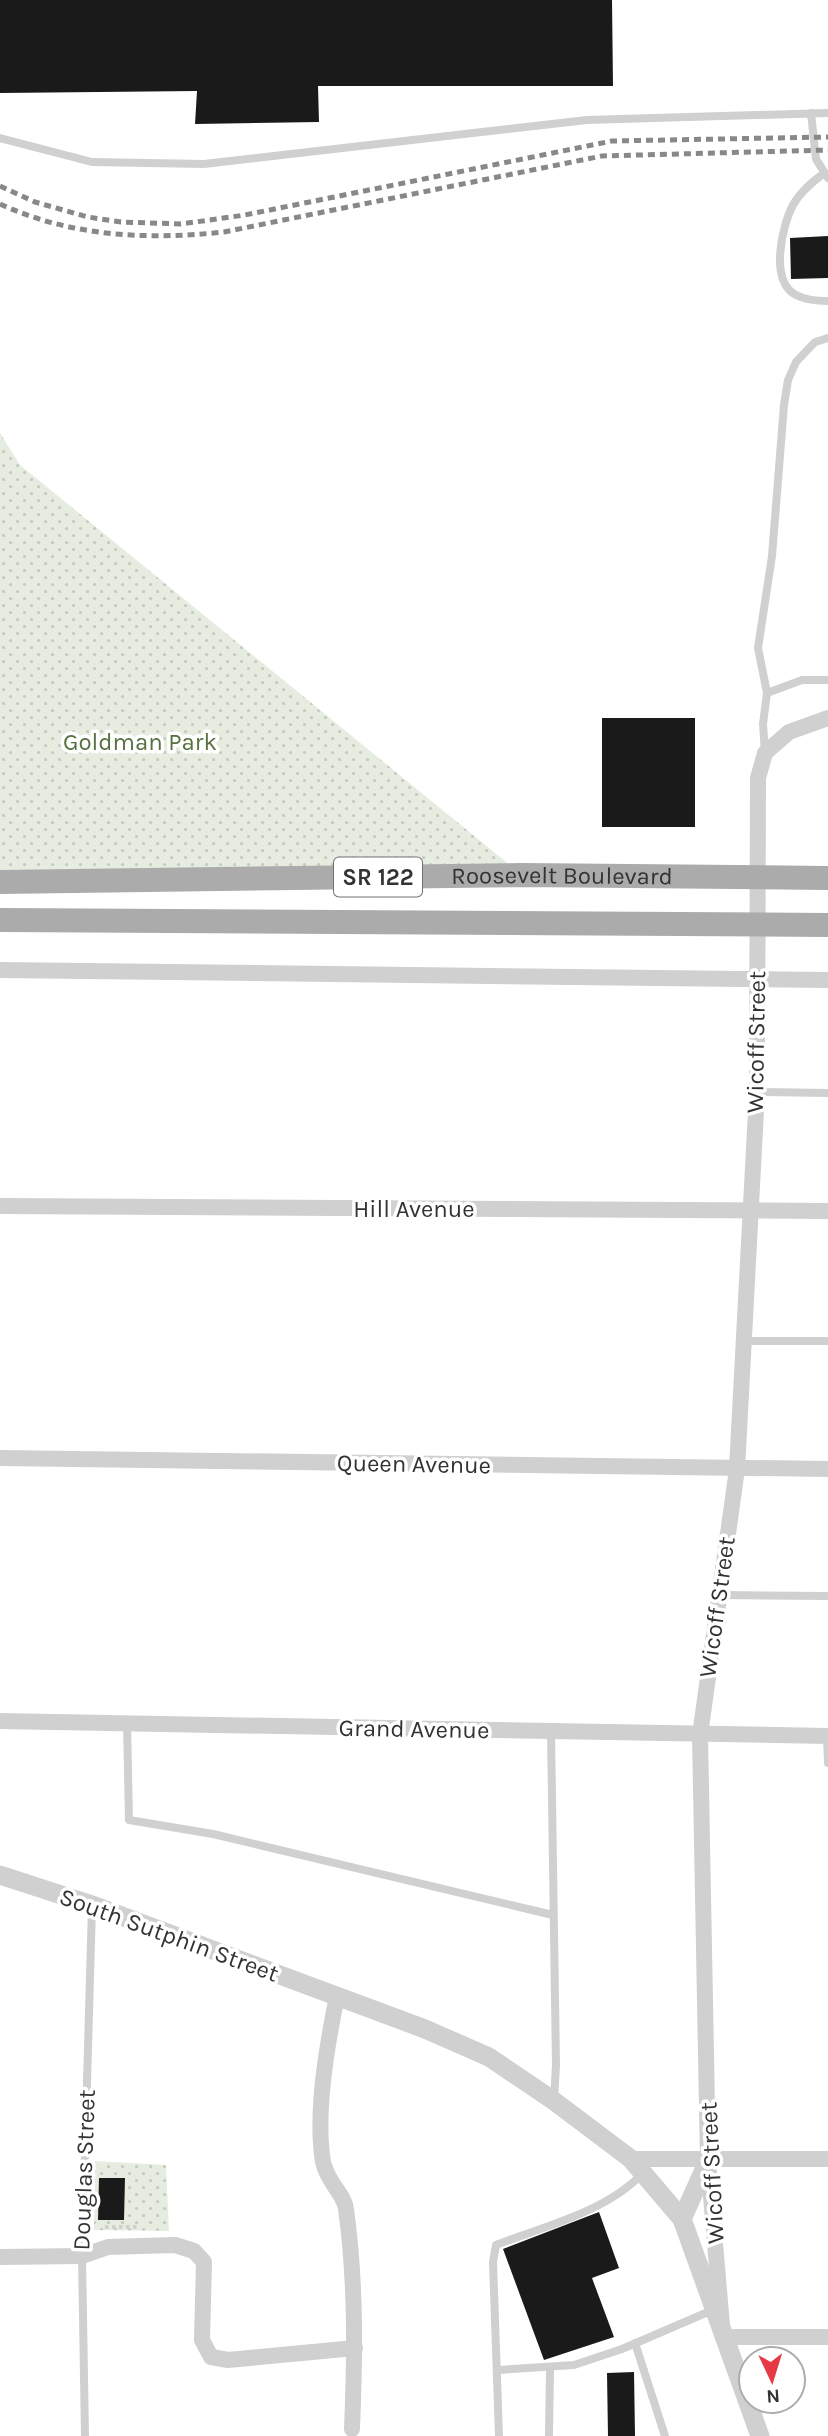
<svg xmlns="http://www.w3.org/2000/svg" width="828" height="2436" viewBox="0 0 828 2436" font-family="Karla,sans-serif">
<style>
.grass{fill:url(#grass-dots)}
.building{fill:#1a1a1a}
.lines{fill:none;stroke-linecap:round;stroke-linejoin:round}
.path{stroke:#cdcdcd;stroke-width:3.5;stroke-dasharray:3.5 3.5;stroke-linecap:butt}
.service{stroke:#d0d0d0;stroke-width:8}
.minor{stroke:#d0d0d0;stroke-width:16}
.tertiary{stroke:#d0d0d0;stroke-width:19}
.primary{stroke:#ababab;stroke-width:24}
.rail{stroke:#888;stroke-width:5;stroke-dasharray:7 5;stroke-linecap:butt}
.labels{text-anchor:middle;stroke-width:7;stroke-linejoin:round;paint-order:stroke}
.shield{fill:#fff;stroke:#707070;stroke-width:2}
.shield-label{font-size:23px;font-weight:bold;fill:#333}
.park-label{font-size:24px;fill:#56703f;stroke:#fff}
.street-label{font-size:24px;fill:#333;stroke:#fff}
</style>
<defs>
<pattern id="grass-dots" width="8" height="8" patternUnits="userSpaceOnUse" patternTransform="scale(1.75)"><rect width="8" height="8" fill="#e6ecdf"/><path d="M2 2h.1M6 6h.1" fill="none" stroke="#c6cbc0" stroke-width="1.8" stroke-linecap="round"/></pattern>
</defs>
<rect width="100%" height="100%" fill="#fff"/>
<g class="grass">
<path d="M 0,433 L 20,465 L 522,875 L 0,882 Z"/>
<path d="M 95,2161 L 166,2165 L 169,2231 L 94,2230 Z"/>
</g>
<g class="building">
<path d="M 0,0 L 612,0 L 613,86 L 318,86 L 319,122 L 195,124 L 197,91 L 0,93 Z"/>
<path d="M 828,236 L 828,278 L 791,279 L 790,238 Z"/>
<rect x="602" y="718" width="93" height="109"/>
<path d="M 99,2178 L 125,2178 L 124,2220 L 98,2220 Z"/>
<path d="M 599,2212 L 619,2268 L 592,2278 L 614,2337 L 544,2360 L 503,2249 Z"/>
<path d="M 634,2372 L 635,2436 L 608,2436 L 607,2373 Z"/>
</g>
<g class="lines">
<path class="path" d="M 105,2227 L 137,2227"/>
<g class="service">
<path d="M 811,113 L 816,159 L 828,178"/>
<path d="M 0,138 L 92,162 L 204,164 L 587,120 L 828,113"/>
<path d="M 823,174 C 811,183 800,192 793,205 C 782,226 769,281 796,295 C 805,300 818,301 828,301"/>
<path d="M 767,693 L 758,648 L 772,556 L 784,405 L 788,380 L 796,362 L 815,342 L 828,338"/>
<path d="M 765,753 L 763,724 L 767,693 L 802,680 L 828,680"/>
<path d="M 757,1092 L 828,1093"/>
<path d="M 744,1341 L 828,1341"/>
<path d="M 719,1595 L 828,1596"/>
<path d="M 127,1724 L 129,1820 L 213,1834 L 553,1915"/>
<path d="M 551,1732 L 556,2065 L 554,2100"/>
<path d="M 827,1736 L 828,1763"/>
<path d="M 635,2343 L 665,2436"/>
<path d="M 498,2370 L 574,2365 L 622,2349 L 715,2309"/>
<path d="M 85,2436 L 82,2256 L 92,1907"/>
<path d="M 499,2436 L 493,2262 L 496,2245 C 545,2226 606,2212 643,2173"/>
<path d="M 549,2436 L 550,2369"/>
</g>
<g class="minor">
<path d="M 828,718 L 789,732 L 765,753 L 758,778 L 757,1092 L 737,1469 L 700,1735 L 708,2161 L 723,2337 L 828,2337"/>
<path d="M 0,970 L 828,980"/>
<path d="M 0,1206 L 828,1211"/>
<path d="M 0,1458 L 828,1469"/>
<path d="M 0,1721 L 828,1736"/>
<path d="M 337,1996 C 327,2045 315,2113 323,2162 C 327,2182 345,2195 346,2209 C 356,2281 355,2356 352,2429"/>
<path d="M 631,2159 L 828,2159"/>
<path d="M 0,2257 L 82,2256 L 108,2247 L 175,2245 L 194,2251 L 204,2262 L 202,2340 L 211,2357 L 228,2360 L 355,2348"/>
</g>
<g class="tertiary">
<path d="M 0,1875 L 92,1905 L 425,2029 L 489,2057 L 554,2101 L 631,2159 L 682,2219 L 760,2436"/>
<path d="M 682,2219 L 708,2161"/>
</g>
<g class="primary">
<path id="s1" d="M 0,882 L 522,875 L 828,878"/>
<path d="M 0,920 L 828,925"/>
</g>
<g class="rail">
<path d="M 0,186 L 35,202 L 88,217 L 121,222 L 181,224 L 245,215 L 612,141 L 828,137"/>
<path d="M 0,204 C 72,237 147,240 224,232 L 602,156 L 828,150"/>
</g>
</g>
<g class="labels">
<rect class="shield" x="334" y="857.5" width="88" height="39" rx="5"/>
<g class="shield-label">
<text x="378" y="885">SR 122</text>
</g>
<g class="park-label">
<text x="140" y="750">Goldman Park</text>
</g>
<g class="street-label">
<text dy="8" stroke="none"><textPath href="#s1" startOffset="562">Roosevelt Boulevard</textPath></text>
<text transform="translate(756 1042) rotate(-89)" y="8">Wicoff Street</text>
<text x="414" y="1217">Hill Avenue</text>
<text transform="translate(414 1464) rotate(1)" y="8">Queen Avenue</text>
<text transform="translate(717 1607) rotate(-82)" y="8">Wicoff Street</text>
<text transform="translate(414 1729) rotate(1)" y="8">Grand Avenue</text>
<text transform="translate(169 1935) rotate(20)" y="8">South Sutphin Street</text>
<text transform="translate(84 2170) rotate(-88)" y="8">Douglas Street</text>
<text transform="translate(712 2173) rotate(-93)" y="8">Wicoff Street</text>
</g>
</g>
<g transform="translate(772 2380) rotate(176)"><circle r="33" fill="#ffffff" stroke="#adadad" stroke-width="2"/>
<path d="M0-5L12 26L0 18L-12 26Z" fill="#e63946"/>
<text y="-10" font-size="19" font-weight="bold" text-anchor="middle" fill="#333333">N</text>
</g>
</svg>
